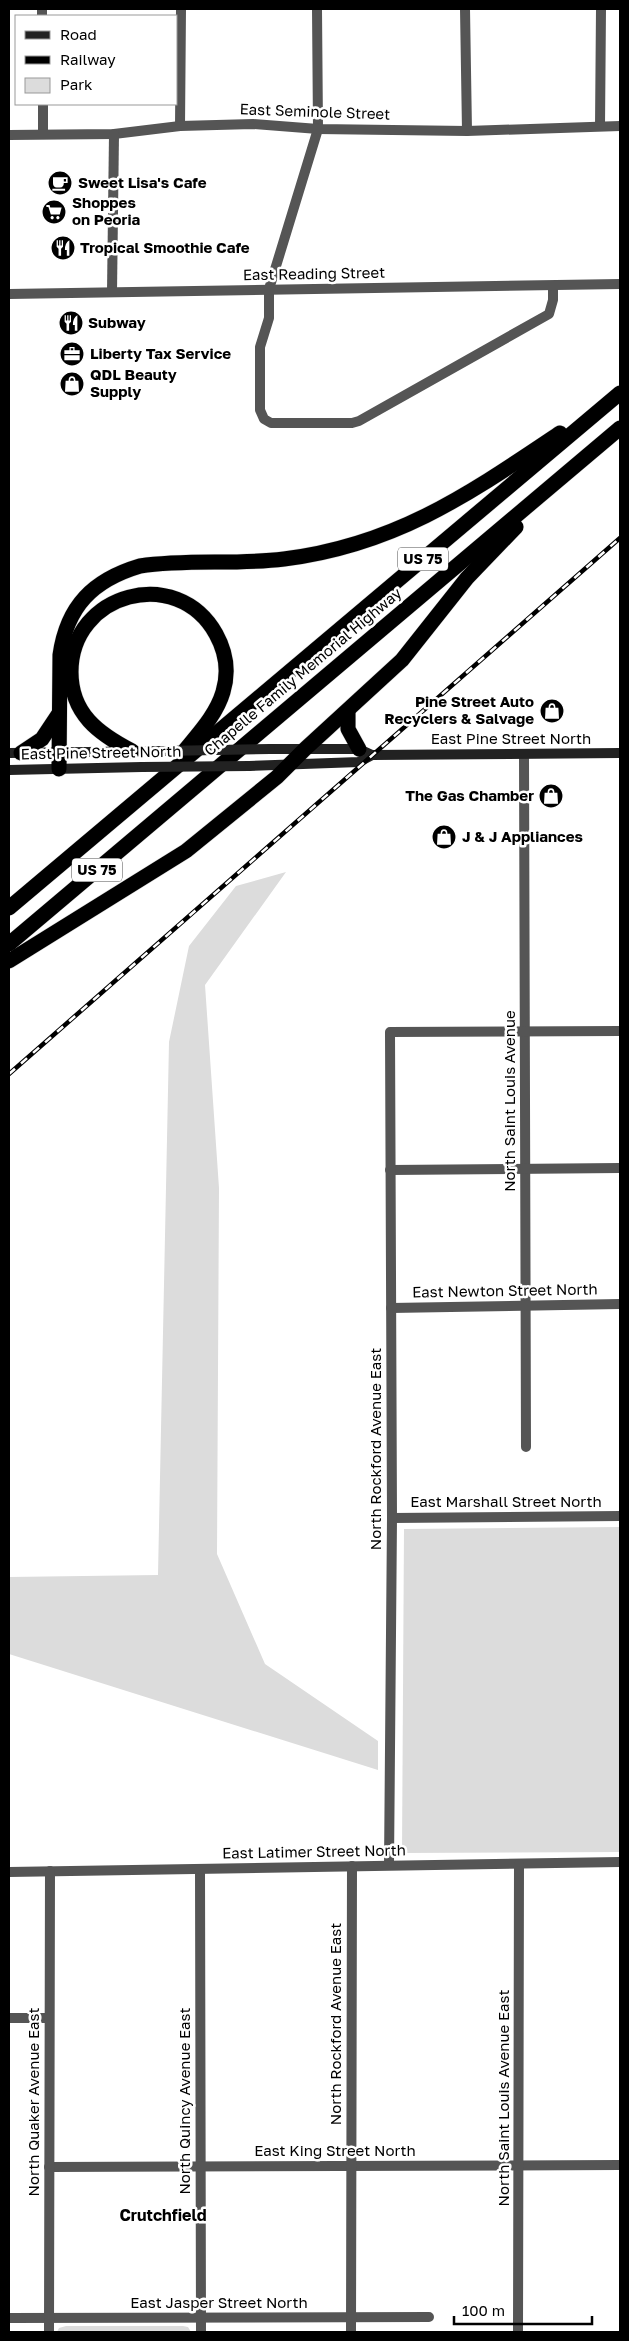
<svg xmlns="http://www.w3.org/2000/svg" width="629" height="2341" viewBox="0 0 629 2341" font-family="'Golos Text',sans-serif">
<style>
.green{fill:#dcdcdc}
.lines{fill:none;stroke-linecap:round;stroke-linejoin:round}
.highway-casing{stroke:#dbdbdb;stroke-width:16}
.street{stroke:#555;stroke-width:10}
.secondary{stroke:#222;stroke-width:10}
.highway{stroke:#000;stroke-width:15}
.rail-casing{stroke:#000;stroke-width:4.5}
.rail{stroke:#fff;stroke-width:2.5;stroke-dasharray:8;stroke-linecap:butt}
.secondary-bridge{stroke:#222;stroke-width:10}
.labels{text-anchor:middle;stroke-width:5;stroke-linejoin:round;paint-order:stroke}
.shield{fill:#fff;stroke:#4c4c4c;stroke-width:1}
.shield-label{font-size:14px;font-weight:bold;fill:#000}
.street-label{font-size:15px;fill:#000;stroke:#fff}
.poi-label{font-size:15px;font-weight:bold;fill:#000;stroke:#fff;text-anchor:start}
.neighbourhood-label{font-size:16px;font-weight:bold;fill:#000;stroke:#fff}
</style>
<rect width="100%" height="100%" fill="#fff"/>
<g class="green">
<path d="M 286,872 L 205,985 L 219,1188 L 217,1554 L 265,1664 L 378,1741 L 378,1770 L 9,1654 L 9,1577 L 158,1575 L 169,1042 L 189,946 L 236,886 Z"/>
<path d="M 620,1527 L 620,1852 L 402,1853 L 404,1529 Z"/>
<path d="M 66,2326 L 183,2326 L 188,2327 L 191,2332 L 57,2332 L 59,2328 Z"/>
</g>
<g class="lines">
<defs>
<g id="highway">
<path d="M 348,711 L 348,729 L 359,749"/>
<path d="M 132,751 C 99,734 71,714 71,672 C 71,593 177,564 216,634 C 226,652 229,672 223,692 C 216,716 196,736 181,755"/>
<path d="M 21,753 L 42,739 L 58,715"/>
<path d="M 59,769 L 60,655 C 67,606 93,580 140,566 C 188,559 236,565 284,559 C 396,545 469,494 560,433"/>
<path d="M 9,908 L 620,393"/>
<path d="M 9,944 L 620,428"/>
<path d="M 9,961 L 186,851 L 277,777 L 305,749 L 402,660 L 467,578 L 516,527"/>
</g>
</defs>
<use href="#highway" class="highway-casing"/>
<g class="street">
<path d="M 42,9 L 42,16"/>
<path d="M 317,9 L 318,129 L 269,289 L 269,318 L 260,347 L 260,410 L 264,419 L 271,423 L 352,423 L 359,421 L 549,314 L 553,300 L 553,286"/>
<path d="M 465,9 L 467,131"/>
<path d="M 43,104 L 43,134"/>
<path d="M 180,126 L 181,9"/>
<path d="M 600,126 L 601,9"/>
<path d="M 9,135 L 114,134 L 180,126 L 253,124 L 318,129 L 467,131 L 620,126"/>
<path d="M 112,292 L 114,134"/>
<path d="M 9,294 L 620,284"/>
<path d="M 524,755 L 526,1447"/>
<path d="M 390,1170 L 620,1168"/>
<path d="M 391,1308 L 620,1304"/>
<path d="M 392,1518 L 620,1516"/>
<path d="M 389,1865 L 392,1518 L 390,1032 L 620,1031"/>
<path d="M 200,1869 L 201,2332"/>
<path d="M 9,1872 L 620,1862"/>
<path d="M 9,2018 L 49,2018"/>
<path d="M 49,2167 L 620,2165"/>
<path d="M 9,2318 L 429,2317"/>
<path d="M 49,2332 L 50,1871"/>
<path d="M 351,2332 L 352,1866"/>
<path d="M 518,2332 L 519,1864"/>
</g>
<g class="secondary">
<path d="M 270,749 L 359,749 L 372,755 L 620,753"/>
<path d="M 9,753 L 164,751"/>
<path d="M 249,766 L 359,762 L 372,755"/>
<path d="M 9,770 L 142,767"/>
</g>
<use href="#highway" class="highway"/>
<defs>
<path id="rail" d="M 9,1074 L 620,538"/>
</defs>
<use href="#rail" class="rail-casing"/>
<use href="#rail" class="rail"/>
<g class="secondary-bridge">
<path d="M 164,751 L 270,749"/>
<path d="M 142,767 L 249,766"/>
</g>
</g>
<defs>
<symbol id="cafe-disc" viewBox="-11 -11 22 22"><circle r="9.5" fill="#000" stroke="#fff"/><path d="M-5.5-4.5H6V0H3Q3 3.5 0 3.5H-2.5Q-5.5 3.5-5.5 0ZM3-3.2v2h1.7v-2ZM-6 4.5H4V6H-6Z" fill="#fff"/></symbol>
<symbol id="supermarket-disc" viewBox="-11 -11 22 22"><circle r="9.5" fill="#000" stroke="#fff"/><path d="M-6-5.5h2.5l.6 2H6L4.5 2H-2.5L-4.4-4H-6ZM-1.5 3.2a1.3 1.3 0 1 0 .1 0ZM3 3.2a1.3 1.3 0 1 0 .1 0Z" fill="#fff"/></symbol>
<symbol id="restaurant-disc" viewBox="-11 -11 22 22"><circle r="9.5" fill="#000" stroke="#fff"/><path d="M-5-6h1v4h1v-4h1v4h1v-4h1v5L-1.5 .5V6h-2V.5L-5-1ZM5-6V6H3V1.5H1.5Q1.5-4 5-6Z" fill="#fff"/></symbol>
<symbol id="office-disc" viewBox="-11 -11 22 22"><circle r="9.5" fill="#000" stroke="#fff"/><path d="M-6-3h4V-5.5h4V-3h4V5H-6ZM-1-4.5V-3h2v-1.5ZM-6 0V1H6V0Z" fill="#fff"/></symbol>
<symbol id="shop-disc" viewBox="-11 -11 22 22"><circle r="9.5" fill="#000" stroke="#fff"/><path d="M-5-2.5h2.3a2.7 3.5 0 0 1 5.4 0H5L5.5 6h-11ZM-1.5-2.5h3a1.5 2.3 0 0 0-3 0Z" fill="#fff"/></symbol>
</defs>
<g fill-rule="evenodd">
<use href="#cafe-disc" x="46" y="169" width="28" height="28"/>
<use href="#supermarket-disc" x="40" y="198" width="28" height="28"/>
<use href="#restaurant-disc" x="49" y="234" width="28" height="28"/>
<use href="#restaurant-disc" x="57" y="309" width="28" height="28"/>
<use href="#office-disc" x="58" y="340" width="28" height="28"/>
<use href="#shop-disc" x="58" y="370" width="28" height="28"/>
<use href="#shop-disc" x="538" y="697" width="28" height="28"/>
<use href="#shop-disc" x="537" y="782" width="28" height="28"/>
<use href="#shop-disc" x="430" y="823" width="28" height="28"/>
</g>
<g class="labels">
<g class="shield">
<rect x="398" y="547.5" width="50" height="23" rx="4"/>
<rect x="72" y="858.5" width="50" height="23" rx="4"/>
</g>
<g class="shield-label">
<text x="423" y="564">US 75</text>
<text x="97" y="875">US 75</text>
</g>
<g class="street-label">
<text transform="translate(315 112) rotate(2)" y="5">East Seminole Street</text>
<text transform="translate(314 274) rotate(-1)" y="5">East Reading Street</text>
<text transform="translate(303 672) rotate(-40)" y="5">Chapelle Family Memorial Highway</text>
<text x="511" y="744">East Pine Street North</text>
<text transform="translate(101 753) rotate(-1)" y="5">East Pine Street North</text>
<text transform="translate(510 1101) rotate(-90)" y="5">North Saint Louis Avenue</text>
<text transform="translate(505 1291) rotate(-1)" y="5">East Newton Street North</text>
<text transform="translate(376 1449) rotate(-90)" y="5">North Rockford Avenue East</text>
<text x="506" y="1507">East Marshall Street North</text>
<text transform="translate(314 1852) rotate(-1)" y="5">East Latimer Street North</text>
<text transform="translate(336 2024) rotate(-90)" y="5">North Rockford Avenue East</text>
<text transform="translate(504 2098) rotate(-90)" y="5">North Saint Louis Avenue East</text>
<text transform="translate(185 2101) rotate(-90)" y="5">North Quincy Avenue East</text>
<text transform="translate(34 2102) rotate(-90)" y="5">North Quaker Avenue East</text>
<text x="335" y="2156">East King Street North</text>
<text x="219" y="2308">East Jasper Street North</text>
</g>
<g class="poi-label">
<text x="78" y="188">Sweet Lisa's Cafe</text>
<text x="72" y="208">Shoppes<tspan x="72" dy="17">on Peoria</tspan></text>
<text x="80" y="253">Tropical Smoothie Cafe</text>
<text x="88" y="328">Subway</text>
<text x="90" y="359">Liberty Tax Service</text>
<text x="90" y="380">QDL Beauty<tspan x="90" dy="17">Supply</tspan></text>
<text x="534" y="707" text-anchor="end">Pine Street Auto<tspan x="534" dy="17">Recyclers &amp; Salvage</tspan></text>
<text x="534" y="801" text-anchor="end">The Gas Chamber</text>
<text x="462" y="842">J &amp; J Appliances</text>
</g>
<g class="neighbourhood-label">
<text x="163" y="2221">Crutchfield</text>
</g>
</g>
<rect width="629" height="2341" fill="none" stroke="#000000" stroke-width="20"/>
<rect x="15" y="15" width="162" height="90" fill="#ffffff" stroke="#999999"/>
<rect x="25" y="31" width="25" height="8" fill="#222222" stroke="#999999"/>
<text x="60" y="40" font-size="15" fill="#000000">Road</text>
<rect x="25" y="56" width="25" height="8" fill="#000000" stroke="#999999"/>
<text x="60" y="65" font-size="15" fill="#000000">Railway</text>
<rect x="25" y="78" width="25" height="15" fill="#dcdcdc" stroke="#999999"/>
<text x="60" y="90" font-size="15" fill="#000000">Park</text>
<path d="M454 2316v8h138v-8" fill="none" stroke="#000000" stroke-width="2.5"/>
<text x="462" y="2316" font-size="15" fill="#000000" stroke="#ffffff" stroke-width="4" paint-order="stroke">100 m</text>
</svg>
